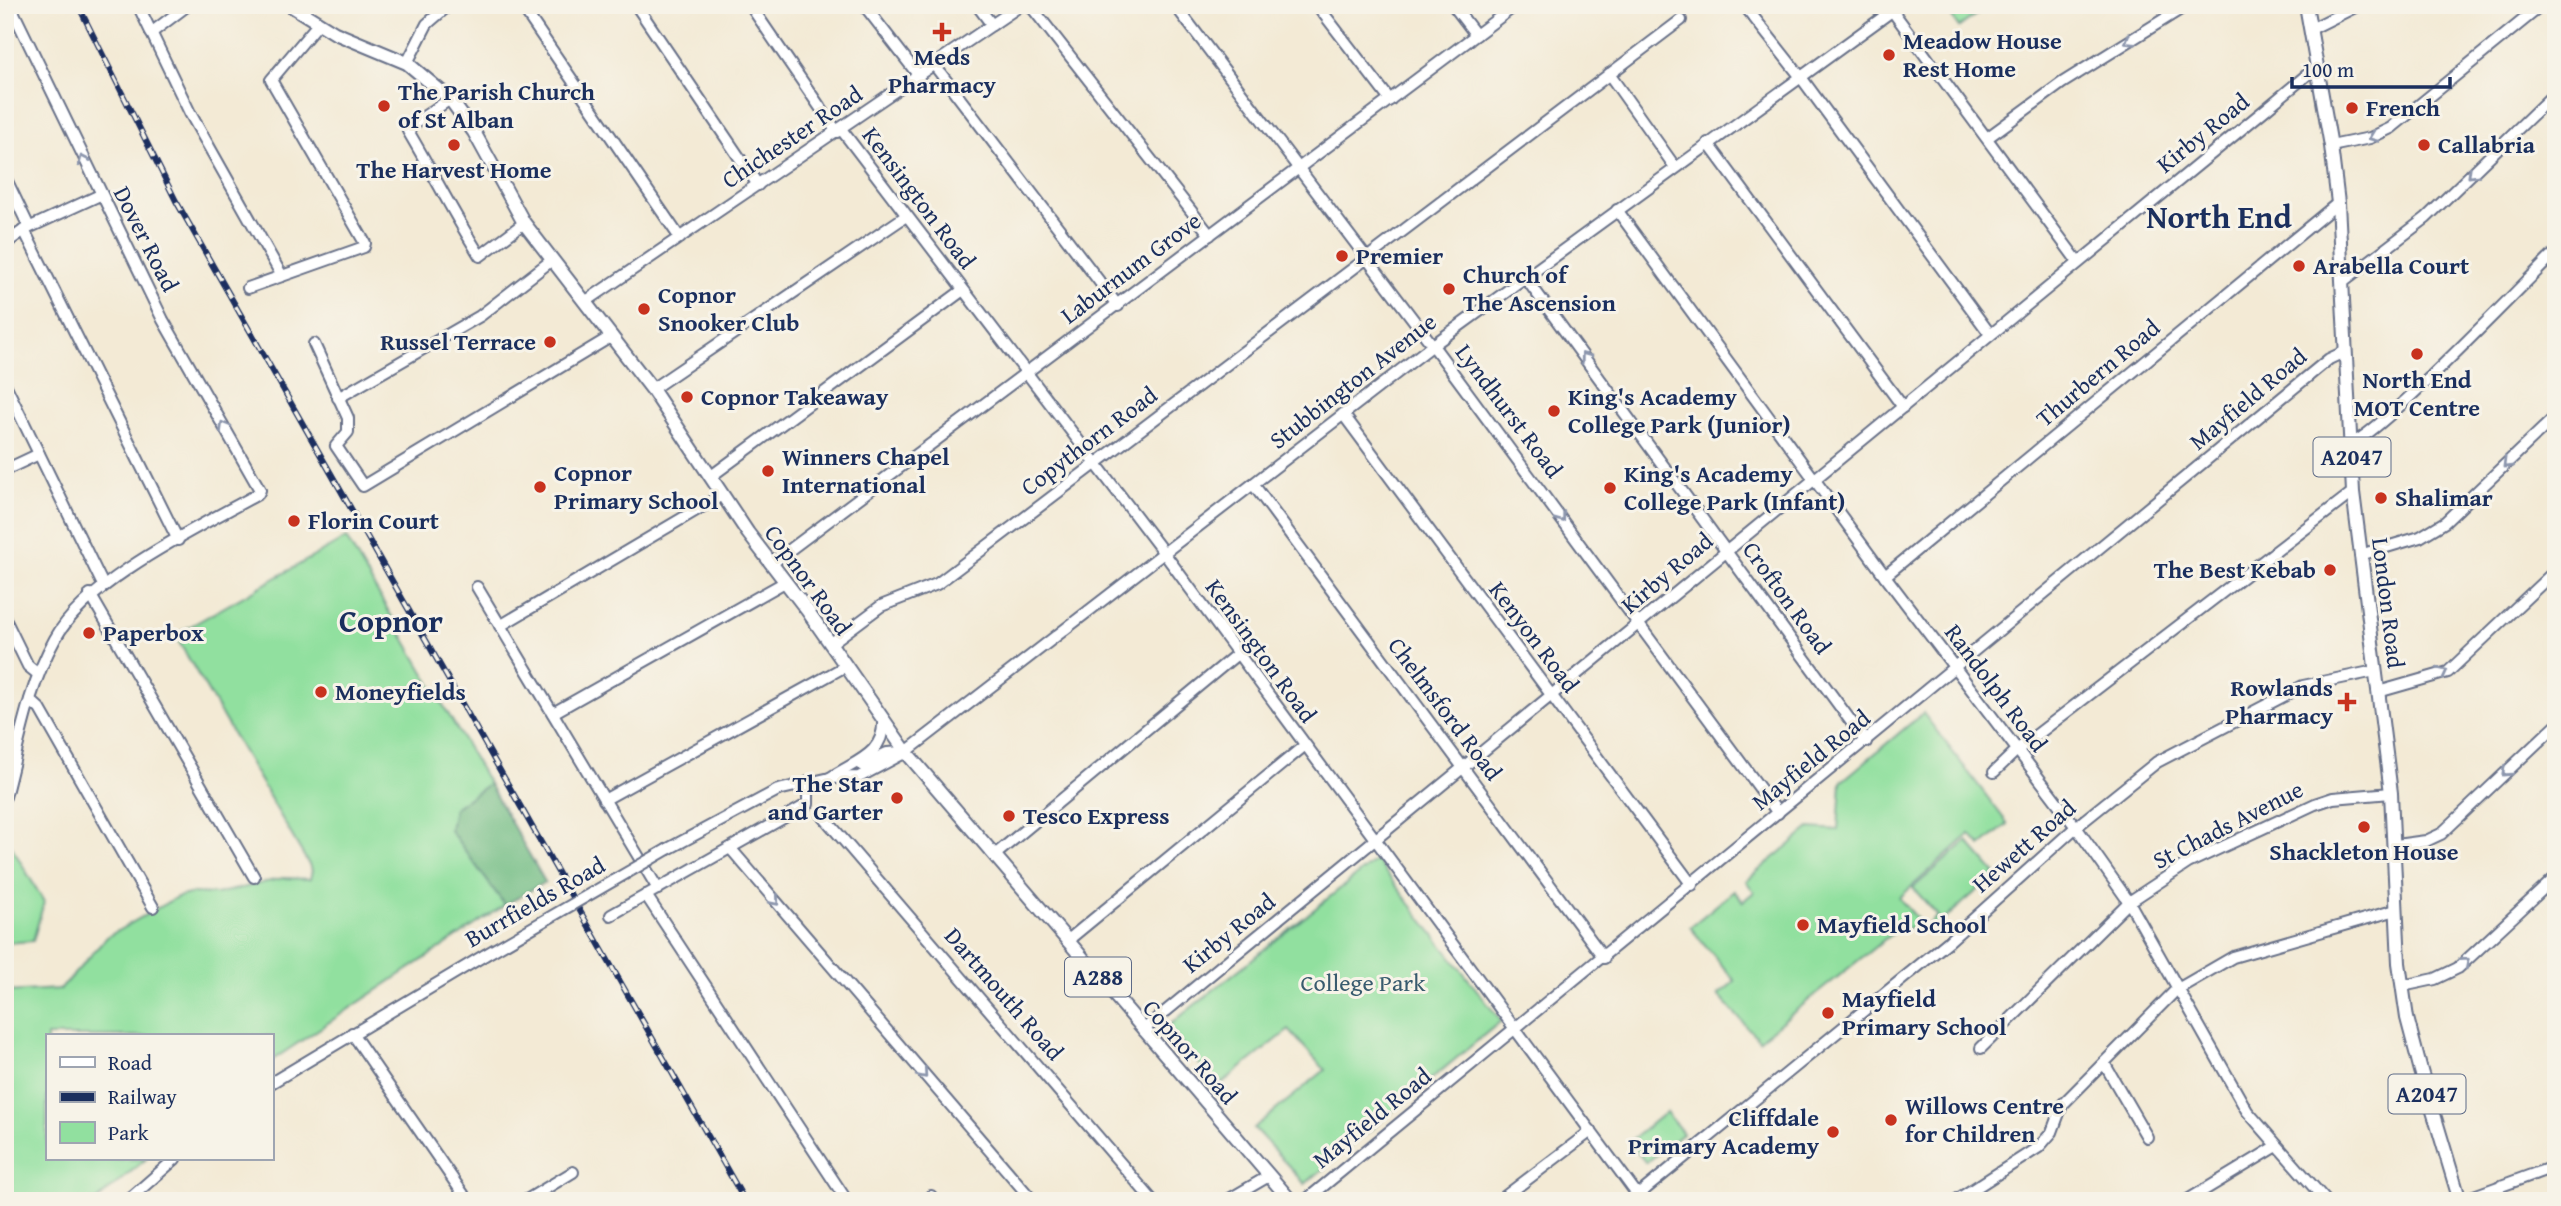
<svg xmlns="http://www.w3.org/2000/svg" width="2561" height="1206" viewBox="0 0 2561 1206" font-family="'Gentium Book Plus',serif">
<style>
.green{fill:#91e09f;stroke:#56887e;stroke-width:2}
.forest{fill:#74be86;stroke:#487672;stroke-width:2}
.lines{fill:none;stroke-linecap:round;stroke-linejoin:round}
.minor-casing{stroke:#677088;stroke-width:14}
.major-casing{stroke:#677088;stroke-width:16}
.minor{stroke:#fff;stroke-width:10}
.major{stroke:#fff;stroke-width:12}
.rail-casing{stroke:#1b2f5e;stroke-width:6}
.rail{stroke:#f7f3e8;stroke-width:3.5;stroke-dasharray:10;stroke-linecap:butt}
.minor-bridge-casing{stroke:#677088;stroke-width:14;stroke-linecap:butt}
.minor-bridge{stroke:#fff;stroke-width:10}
.oneway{stroke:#8d97ae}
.poi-dot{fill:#c8321e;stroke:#f7f3e8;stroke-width:2.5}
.labels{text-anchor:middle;stroke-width:6;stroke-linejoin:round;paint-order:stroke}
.shield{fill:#f7f3e8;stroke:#5d6a87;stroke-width:2}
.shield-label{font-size:23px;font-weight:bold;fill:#1b2f5e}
.poi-label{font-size:24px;font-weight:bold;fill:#1b2f5e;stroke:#f7f3e8;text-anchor:start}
.street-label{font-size:24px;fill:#1b2f5e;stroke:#f7f3e8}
.park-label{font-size:24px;fill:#385b6e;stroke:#f7f3e8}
.district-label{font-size:32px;font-weight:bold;fill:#1b2f5e;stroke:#f7f3e8}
</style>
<rect width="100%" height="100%" fill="#f7f3e8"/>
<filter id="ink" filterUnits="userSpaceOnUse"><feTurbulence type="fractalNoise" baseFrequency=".0143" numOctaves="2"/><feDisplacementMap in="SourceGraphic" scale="14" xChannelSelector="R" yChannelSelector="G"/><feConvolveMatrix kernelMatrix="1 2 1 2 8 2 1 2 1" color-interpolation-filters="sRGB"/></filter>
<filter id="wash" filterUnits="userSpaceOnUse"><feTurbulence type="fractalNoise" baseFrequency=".00686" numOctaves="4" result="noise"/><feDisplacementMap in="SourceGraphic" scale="28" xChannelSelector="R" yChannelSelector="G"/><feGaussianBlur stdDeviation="1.57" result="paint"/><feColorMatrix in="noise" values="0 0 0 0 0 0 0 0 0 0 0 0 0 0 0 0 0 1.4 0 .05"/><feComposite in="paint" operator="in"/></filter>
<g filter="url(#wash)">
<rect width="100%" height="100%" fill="#f3ead5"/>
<g class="green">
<path d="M 1943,5 L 1989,5 L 1959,27 Z"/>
<path d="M 346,538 L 489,784 L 454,808 L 450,830 L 505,905 L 271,1061 L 271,1036 L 47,1036 L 47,1159 L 146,1159 L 96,1201 L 5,1201 L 5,992 L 61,989 L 107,937 L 177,897 L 194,893 L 216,894 L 283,878 L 310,879 L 312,870 L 175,635 Z"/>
<path d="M 1923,713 L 2008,824 L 1981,846 L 1970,834 L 1899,898 L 1923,925 L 1919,929 L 1900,927 L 1759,1040 L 1718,995 L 1735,981 L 1690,927 L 1734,891 L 1743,901 L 1754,892 L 1746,881 L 1810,828 L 1838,830 L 1841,782 Z"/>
<path d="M 6,837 L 44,902 L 33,941 L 5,943 Z"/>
<path d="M 1967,841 L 1996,874 L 1932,930 L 1927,926 L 1938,916 L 1913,888 Z"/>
<path d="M 1376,860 L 1501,1021 L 1305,1184 L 1254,1128 L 1325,1070 L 1289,1030 L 1218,1086 L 1167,1027 Z"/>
<path d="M 1666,1112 L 1683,1133 L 1646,1163 L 1629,1142 Z"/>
</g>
<path class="forest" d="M 489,784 L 545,882 L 505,905 L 450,830 L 454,808 Z"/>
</g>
<g filter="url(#ink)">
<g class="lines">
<defs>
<g id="minor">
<path d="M 138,5 L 190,113 L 282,276"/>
<path d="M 521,5 L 680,238"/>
<path d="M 636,5 L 758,185"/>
<path d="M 750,5 L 837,132"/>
<path d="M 864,5 L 919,76"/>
<path d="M 977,5 L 992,25"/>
<path d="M 1030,5 L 1210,235"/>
<path d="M 1175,5 L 1437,351 L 1778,813"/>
<path d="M 1317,5 L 1390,100"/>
<path d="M 1453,5 L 1476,35"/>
<path d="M 1744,5 L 1800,76 L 1990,334"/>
<path d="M 1888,5 L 2078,262"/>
<path d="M 2311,29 L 2359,5"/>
<path d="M 151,33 L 188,5"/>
<path d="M 407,63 L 427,24 L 449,5"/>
<path d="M 935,66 L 1118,306"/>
<path d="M 1609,74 L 1675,167"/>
<path d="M 450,99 L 409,127 L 408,131 C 433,173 454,215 480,256 L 524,223"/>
<path d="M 841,129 L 1164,553 L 1642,1201"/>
<path d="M 1987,138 L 2062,83 L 2187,5"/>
<path d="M 1708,143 L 1903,407"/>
<path d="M 2331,146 L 2370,138 L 2391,128 L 2542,5"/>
<path d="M 5,177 L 29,227"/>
<path d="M 1617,210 L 1885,576 L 2076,827 L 2129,902 L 2247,1111 L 2326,1201"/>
<path d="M 24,230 L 178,540"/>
<path d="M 5,244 L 24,230 L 100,195"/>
<path d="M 1525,277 L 1866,742"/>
<path d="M 2342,282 L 2426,218 L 2556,92"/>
<path d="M 248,288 L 364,247 L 365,243 L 271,80 L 318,24"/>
<path d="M 585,302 L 1021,5"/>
<path d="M 314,344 L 348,418 L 348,432 L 336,446 L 363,486 L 612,336"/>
<path d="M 5,384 L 103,585"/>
<path d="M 652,389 L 906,216"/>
<path d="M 338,398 L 480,316 L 552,260"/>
<path d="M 1343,414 L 1692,885"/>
<path d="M 2351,443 C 2376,438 2526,281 2556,252"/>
<path d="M 5,470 L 39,454"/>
<path d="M 710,477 L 963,290"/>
<path d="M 1253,484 L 1604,958"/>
<path d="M 2360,555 L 2420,537 L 2445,522 L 2556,416"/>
<path d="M 771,564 L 1516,5"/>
<path d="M 1885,576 L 2338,203"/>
<path d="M 477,587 L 658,889"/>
<path d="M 90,594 L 254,877"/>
<path d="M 5,619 L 28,666 L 38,674"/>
<path d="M 500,626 L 722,495"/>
<path d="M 830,644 L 881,606 L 937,584 L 1681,20"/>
<path d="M 2378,692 L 2448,672 L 2556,570"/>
<path d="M 30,700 L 40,709 L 153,907"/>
<path d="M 553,713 L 785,582"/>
<path d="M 862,765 L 887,753 L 903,752"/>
<path d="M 1994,772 L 2017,750 L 2353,492"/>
<path d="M 830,778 C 855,761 885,755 883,720"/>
<path d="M 5,797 C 19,744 28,687 55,639 C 87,580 199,527 258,494 L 260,490 L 163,320 L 10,5"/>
<path d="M 604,800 L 844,667"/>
<path d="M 822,815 L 1153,1201"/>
<path d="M 2396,845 L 2426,841 L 2441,834 L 2556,725"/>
<path d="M 668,849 L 778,790 L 830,778 L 859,777 L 906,752 L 1433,345 L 1900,5"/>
<path d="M 731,849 L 1033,1201"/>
<path d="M 996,854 L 1236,655"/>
<path d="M 646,895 L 847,1201"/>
<path d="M 611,915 L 808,804 L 808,782"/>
<path d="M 1067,941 L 1304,746"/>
<path d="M 2402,986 L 2435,979 L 2458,968 L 2556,877"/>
<path d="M 2556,1024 L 2556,1032"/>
<path d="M 1143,1030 L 2266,109 L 2308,74 L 2318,72"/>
<path d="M 352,1033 L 468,1201"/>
<path d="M 1981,1048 L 2129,902 L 2188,863 L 2315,804 L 2333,798 L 2391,793"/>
<path d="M 2104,1063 L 2147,1137"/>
<path d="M 271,1083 L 485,955"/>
<path d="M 1638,1195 L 1949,941 L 2076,827 L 2157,762 L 2303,686 L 2375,671"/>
<path d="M 127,1201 L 175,1159"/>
<path d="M 525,1201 L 573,1172"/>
<path d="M 925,1201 L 931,1196"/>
<path d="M 1226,1201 L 1269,1176"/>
<path d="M 1305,1201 L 2329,359 L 2344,352"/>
<path d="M 1499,1201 L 1591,1131"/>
<path d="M 1955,1201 L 2039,1147 L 2052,1132 L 2062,1105 L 2176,990 L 2233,957 L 2396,910"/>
<path d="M 2186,1201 L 2277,1146"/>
<path d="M 2460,1201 L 2556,1166"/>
</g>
<g id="major">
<path d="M 290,5 L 335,33 L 407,63 L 450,99 L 474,132 L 524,223 L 652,389 L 748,533 L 807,610 L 906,752 L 1291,1201"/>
<path d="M 2306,5 L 2331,146 L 2338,203 L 2353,492 L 2391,793 L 2399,963 L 2407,1018 L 2421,1071 L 2460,1201"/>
</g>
</defs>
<use href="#minor" class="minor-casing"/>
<use href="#major" class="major-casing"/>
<use href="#minor" class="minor"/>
<use href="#major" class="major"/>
<defs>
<path id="rail" d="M 78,5 L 176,201 L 745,1201"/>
</defs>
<use href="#rail" class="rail-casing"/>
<use href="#rail" class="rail"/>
<defs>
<path id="minor-bridge" d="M 485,955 L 668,849"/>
</defs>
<use href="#minor-bridge" class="minor-bridge-casing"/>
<use href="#minor-bridge" class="minor-bridge"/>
</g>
<defs><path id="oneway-chevron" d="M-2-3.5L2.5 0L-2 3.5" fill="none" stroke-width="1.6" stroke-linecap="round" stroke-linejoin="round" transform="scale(1.75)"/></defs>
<g class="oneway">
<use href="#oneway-chevron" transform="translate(2129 41) rotate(148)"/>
<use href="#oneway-chevron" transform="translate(2373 137) rotate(159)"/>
<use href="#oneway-chevron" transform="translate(83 160) rotate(-115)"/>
<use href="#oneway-chevron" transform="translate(2472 174) rotate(136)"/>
<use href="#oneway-chevron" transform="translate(1585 357) rotate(-127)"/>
<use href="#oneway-chevron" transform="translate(224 426) rotate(-120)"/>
<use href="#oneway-chevron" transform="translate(2507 464) rotate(135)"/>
<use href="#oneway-chevron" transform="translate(1561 518) rotate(53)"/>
<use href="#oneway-chevron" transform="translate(2443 672) rotate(-27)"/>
<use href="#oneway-chevron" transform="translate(2506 772) rotate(137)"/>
<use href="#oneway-chevron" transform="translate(775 901) rotate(49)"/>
<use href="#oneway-chevron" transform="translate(2465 962) rotate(-41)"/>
<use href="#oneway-chevron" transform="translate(923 1074) rotate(49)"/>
</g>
</g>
<g class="poi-dot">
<path d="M938.5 21.5h7v7h7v7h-7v7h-7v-7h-7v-7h7z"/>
<circle cx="1889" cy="55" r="7"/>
<circle cx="384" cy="106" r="7"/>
<circle cx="2352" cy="108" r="7"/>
<circle cx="454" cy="145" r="7"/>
<circle cx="2424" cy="145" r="7"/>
<circle cx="1342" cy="256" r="7"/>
<circle cx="2299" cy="266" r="7"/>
<circle cx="1449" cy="289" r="7"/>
<circle cx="644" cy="309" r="7"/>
<circle cx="550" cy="342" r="7"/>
<circle cx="2417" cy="354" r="7"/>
<circle cx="687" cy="397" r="7"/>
<circle cx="1554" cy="411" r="7"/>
<circle cx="768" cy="471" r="7"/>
<circle cx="540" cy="487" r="7"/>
<circle cx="1610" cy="488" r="7"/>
<circle cx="2381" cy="498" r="7"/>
<circle cx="294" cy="521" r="7"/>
<circle cx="2330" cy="570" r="7"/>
<circle cx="89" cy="633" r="7"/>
<circle cx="321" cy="692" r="7"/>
<path d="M2343.5 691.5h7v7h7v7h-7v7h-7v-7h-7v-7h7z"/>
<circle cx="897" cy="798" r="7"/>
<circle cx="1009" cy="816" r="7"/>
<circle cx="2364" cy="827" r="7"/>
<circle cx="1803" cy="925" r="7"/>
<circle cx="1828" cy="1013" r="7"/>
<circle cx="1891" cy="1120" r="7"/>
<circle cx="1833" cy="1132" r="7"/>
</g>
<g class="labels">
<g class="shield">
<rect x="2313.5" y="437.5" width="77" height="39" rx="5"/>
<rect x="1065" y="957.5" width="66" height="39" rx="5"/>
<rect x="2388.5" y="1074.5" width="77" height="39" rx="5"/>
</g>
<g class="shield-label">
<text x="2352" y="465">A2047</text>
<text x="1098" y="985">A288</text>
<text x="2427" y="1102">A2047</text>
</g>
<g class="poi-label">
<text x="1903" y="49">Meadow House<tspan x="1903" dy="28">Rest Home</tspan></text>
<text x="942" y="65" text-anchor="middle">Meds<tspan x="942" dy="28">Pharmacy</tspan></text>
<text x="398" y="100">The Parish Church<tspan x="398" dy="28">of St Alban</tspan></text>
<text x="2366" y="116">French</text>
<text x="2438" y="153">Callabria</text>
<text x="454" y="178" text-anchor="middle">The Harvest Home</text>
<text x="1356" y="264">Premier</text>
<text x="2313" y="274">Arabella Court</text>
<text x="1463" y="283">Church of<tspan x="1463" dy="28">The Ascension</tspan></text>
<text x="658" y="303">Copnor<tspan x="658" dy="28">Snooker Club</tspan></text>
<text x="536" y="350" text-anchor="end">Russel Terrace</text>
<text x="2417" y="388" text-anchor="middle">North End<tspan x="2417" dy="28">MOT Centre</tspan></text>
<text x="701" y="405">Copnor Takeaway</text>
<text x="1568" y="405">King's Academy<tspan x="1568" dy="28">College Park (Junior)</tspan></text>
<text x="782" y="465">Winners Chapel<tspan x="782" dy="28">International</tspan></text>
<text x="554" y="481">Copnor<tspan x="554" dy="28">Primary School</tspan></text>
<text x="1624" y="482">King's Academy<tspan x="1624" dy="28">College Park (Infant)</tspan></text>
<text x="2395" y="506">Shalimar</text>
<text x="308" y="529">Florin Court</text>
<text x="2316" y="578" text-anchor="end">The Best Kebab</text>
<text x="103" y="641">Paperbox</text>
<text x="2333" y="696" text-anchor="end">Rowlands<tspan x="2333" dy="28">Pharmacy</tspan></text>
<text x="335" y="700">Moneyfields</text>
<text x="883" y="792" text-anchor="end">The Star<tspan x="883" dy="28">and Garter</tspan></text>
<text x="1023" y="824">Tesco Express</text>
<text x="2364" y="860" text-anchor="middle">Shackleton House</text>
<text x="1817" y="933">Mayfield School</text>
<text x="1842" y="1007">Mayfield<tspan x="1842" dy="28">Primary School</tspan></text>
<text x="1905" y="1114">Willows Centre<tspan x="1905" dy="28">for Children</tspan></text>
<text x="1819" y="1126" text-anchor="end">Cliffdale<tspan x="1819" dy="28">Primary Academy</tspan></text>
</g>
<g class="street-label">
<text transform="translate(2203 133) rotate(-39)" y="8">Kirby Road</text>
<text transform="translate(792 137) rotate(-34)" y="8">Chichester Road</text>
<text transform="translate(919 198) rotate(53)" y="8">Kensington Road</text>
<text transform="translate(146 239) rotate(63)" y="8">Dover Road</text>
<text transform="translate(1131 268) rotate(-37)" y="8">Laburnum Grove</text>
<text transform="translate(2098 373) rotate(-40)" y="8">Thurbern Road</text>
<text transform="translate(1353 381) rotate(-38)" y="8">Stubbington Avenue</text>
<text transform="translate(2248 399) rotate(-40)" y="8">Mayfield Road</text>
<text transform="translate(1509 411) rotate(53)" y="8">Lyndhurst Road</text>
<text transform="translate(1089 441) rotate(-37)" y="8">Copythorn Road</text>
<text transform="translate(1667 573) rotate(-40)" y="8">Kirby Road</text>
<text transform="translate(808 580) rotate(54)" y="8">Copnor Road</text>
<text transform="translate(1787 598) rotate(54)" y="8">Crofton Road</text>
<text transform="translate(2388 603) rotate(83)" y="8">London Road</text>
<text transform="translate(1534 637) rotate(53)" y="8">Kenyon Road</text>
<text transform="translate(1261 651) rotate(54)" y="8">Kensington Road</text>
<text transform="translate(1996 688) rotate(53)" y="8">Randolph Road</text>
<text transform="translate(1445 709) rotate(53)" y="8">Chelmsford Road</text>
<text transform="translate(1811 760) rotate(-39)" y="8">Mayfield Road</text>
<text transform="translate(2228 825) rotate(-27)" y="8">St Chads Avenue</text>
<text transform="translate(2024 846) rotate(-41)" y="8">Hewett Road</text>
<text transform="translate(535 902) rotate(-30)" y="8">Burrfields Road</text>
<text transform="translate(1229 933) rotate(-39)" y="8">Kirby Road</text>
<text transform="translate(1004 994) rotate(49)" y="8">Dartmouth Road</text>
<text transform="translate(1190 1052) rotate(49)" y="8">Copnor Road</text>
<text transform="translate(1372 1118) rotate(-39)" y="8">Mayfield Road</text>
</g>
<g class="park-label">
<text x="1363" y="991">College Park</text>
</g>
<g class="district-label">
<text x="2219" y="228">North End</text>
<text x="391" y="632">Copnor</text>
</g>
</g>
<rect width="2561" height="1206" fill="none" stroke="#f7f3e8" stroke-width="28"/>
<rect x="46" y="1034" width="228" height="126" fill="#f7f3e8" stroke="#9fa5b1" stroke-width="2"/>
<rect x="60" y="1057" width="35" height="10" fill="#ffffff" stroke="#9fa5b1" stroke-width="2"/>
<text x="108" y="1070" font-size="21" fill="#1b2f5e">Road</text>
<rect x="60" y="1092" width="35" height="10" fill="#1b2f5e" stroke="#9fa5b1" stroke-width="2"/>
<text x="108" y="1104" font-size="21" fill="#1b2f5e">Railway</text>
<rect x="60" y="1122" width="35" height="21" fill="#91e09f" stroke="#9fa5b1" stroke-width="2"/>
<text x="108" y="1140" font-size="21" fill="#1b2f5e">Park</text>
<path d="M2292 77v10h158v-10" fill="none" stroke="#1b2f5e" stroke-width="3.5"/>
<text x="2302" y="77" font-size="21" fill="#1b2f5e" stroke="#f7f3e8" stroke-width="5" paint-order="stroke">100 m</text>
</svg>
